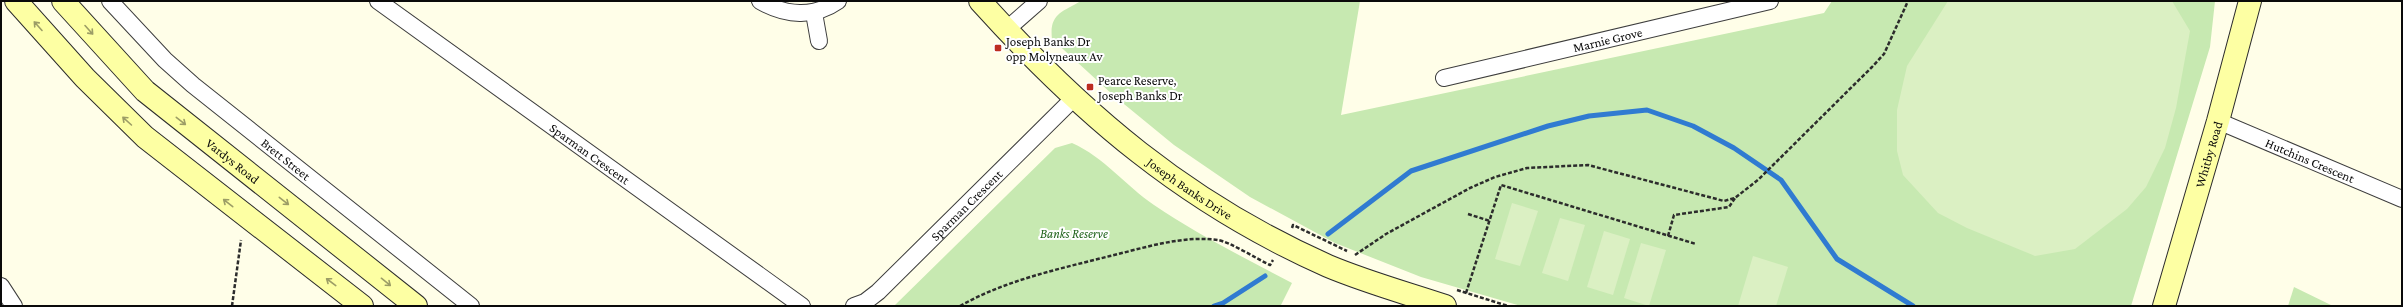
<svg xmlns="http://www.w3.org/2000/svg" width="2403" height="307" viewBox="0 0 2403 307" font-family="'Crimson Pro',serif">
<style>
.green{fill:#c7e9b1}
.pitch{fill:#dbf0c3}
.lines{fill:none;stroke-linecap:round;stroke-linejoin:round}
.stream{stroke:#307bd1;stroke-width:5}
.street-casing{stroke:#3d3d3d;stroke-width:18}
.secondary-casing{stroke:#2c2c2c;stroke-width:24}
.path{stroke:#2c2c2c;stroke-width:2.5;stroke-dasharray:4 2;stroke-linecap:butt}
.street{stroke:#fff;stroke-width:16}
.secondary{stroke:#fdffa3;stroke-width:22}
.oneway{stroke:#9c9d66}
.poi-dot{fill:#bd2d20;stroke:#fff;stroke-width:1.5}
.labels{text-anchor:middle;stroke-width:4;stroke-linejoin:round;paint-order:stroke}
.street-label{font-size:13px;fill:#0a0a0a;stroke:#fff}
.poi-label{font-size:13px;fill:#0a0a0a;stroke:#fff;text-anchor:start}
.park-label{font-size:13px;font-style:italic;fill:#1f631a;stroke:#fff}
</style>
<rect width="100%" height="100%" fill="#fffee8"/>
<g class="green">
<path d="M 1081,1 L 1360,1 L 1341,115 L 1824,13 L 1832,1 L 2215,1 L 2210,47 L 2131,306 L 1521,306 L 1421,277 L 1335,243 L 1250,197 L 1174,145 L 1113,95 L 1052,39 C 1049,14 1062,12 1081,1 Z"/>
<path d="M 1072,143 C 1104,157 1126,186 1154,205 C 1198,235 1245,258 1292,283 L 1281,305 L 894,306 L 1055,148 Z"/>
<path d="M 2294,287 L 2333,306 L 2288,306 Z"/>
</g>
<g class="pitch">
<path d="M 1948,1 L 2172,1 L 2190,31 L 2176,108 L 2165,148 L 2146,187 L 2127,209 L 2075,249 L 2035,256 L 1967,228 L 1938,213 L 1903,175 L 1897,151 L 1897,110 L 1907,66 Z"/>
<path d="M 1512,203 L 1538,211 L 1520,266 L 1495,259 Z"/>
<path d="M 1560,218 L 1585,225 L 1568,281 L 1542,273 Z"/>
<path d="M 1604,231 L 1630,239 L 1613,295 L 1587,287 Z"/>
<path d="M 1641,243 L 1666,250 L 1649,306 L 1624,298 Z"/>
<path d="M 1753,256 L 1788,267 L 1776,306 L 1738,306 Z"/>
</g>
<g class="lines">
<g class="stream">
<path d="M 1328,234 L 1411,171 L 1548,126 L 1589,116 L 1647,110 L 1693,126 L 1734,148 L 1781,180 L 1837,259 L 1913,306"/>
<path d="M 1214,306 L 1223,303 L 1265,276"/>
</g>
<defs>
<g id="street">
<path id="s1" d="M 110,1 L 165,60 L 193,85 L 471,306"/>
<path id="s2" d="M 378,1 L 802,306"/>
<path d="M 760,1 C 786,16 814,18 838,1"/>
<path d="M 814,13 L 819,41"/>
<path d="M 1006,30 L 1039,1"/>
<path id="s3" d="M 1444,78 L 1770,1"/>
<path id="s4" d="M 2218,121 L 2402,199"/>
<path d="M 1,286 L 14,306"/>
<path id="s5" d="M 854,306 L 865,302 L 878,292 L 1074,98"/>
</g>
<g id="secondary">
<path d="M 16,1 L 85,78 L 145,137 L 362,306"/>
<path id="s6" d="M 63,1 L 145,91 L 416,306"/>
<path id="s7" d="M 980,1 C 1083,115 1186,203 1328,266 C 1366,282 1406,293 1445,306"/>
<path id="s8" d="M 2164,306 L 2218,121 L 2250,1"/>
</g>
</defs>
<use href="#street" class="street-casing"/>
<use href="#secondary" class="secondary-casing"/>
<g class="path">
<path d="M 1468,214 L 1490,221"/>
<path d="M 1292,228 L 1293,225 L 1347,251"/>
<path d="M 1668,236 L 1674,215 L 1729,207 L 1735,198"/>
<path d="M 1355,255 L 1386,234 L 1470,188 L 1495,177 L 1527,168 L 1588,165 L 1724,201 L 1735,198 L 1759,179 L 1872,67 L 1884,54 L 1908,1"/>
<path d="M 1457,290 L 1508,306"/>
<path d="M 1466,293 L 1501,185 L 1696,244"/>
<path d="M 232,306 L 241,240"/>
<path d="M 960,306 C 1006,280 1059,269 1110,256 C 1144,248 1182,235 1218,240 C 1230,242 1257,259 1270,265 L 1273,260"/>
</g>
<use href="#street" class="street"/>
<use href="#secondary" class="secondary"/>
</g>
<defs><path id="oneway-shaft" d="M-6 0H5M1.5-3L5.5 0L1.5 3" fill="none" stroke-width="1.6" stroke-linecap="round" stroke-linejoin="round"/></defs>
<g class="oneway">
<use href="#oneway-shaft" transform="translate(38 26) rotate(-132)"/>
<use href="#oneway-shaft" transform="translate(89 30) rotate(48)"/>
<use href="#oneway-shaft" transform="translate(127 121) rotate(-138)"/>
<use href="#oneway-shaft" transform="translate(181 121) rotate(38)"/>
<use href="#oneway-shaft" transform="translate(284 201) rotate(38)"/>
<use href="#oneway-shaft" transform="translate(228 203) rotate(-142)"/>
<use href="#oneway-shaft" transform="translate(331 282) rotate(-143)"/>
<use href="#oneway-shaft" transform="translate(386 282) rotate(39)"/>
</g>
<g class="poi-dot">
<rect x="994" y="44" width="8" height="8" rx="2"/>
<rect x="1086" y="83" width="8" height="8" rx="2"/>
</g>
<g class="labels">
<g class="street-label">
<text dy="5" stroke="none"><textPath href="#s3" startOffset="168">Marnie Grove</textPath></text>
<text dy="5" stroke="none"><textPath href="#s2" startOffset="261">Sparman Crescent</textPath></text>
<text dy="5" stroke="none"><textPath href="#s8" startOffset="158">Whitby Road</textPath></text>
<text dy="5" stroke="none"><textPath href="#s1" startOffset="237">Brett Street</textPath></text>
<text dy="5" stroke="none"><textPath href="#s4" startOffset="100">Hutchins Crescent</textPath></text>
<text dy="5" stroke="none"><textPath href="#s6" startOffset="234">Vardys Road</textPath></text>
<text dy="5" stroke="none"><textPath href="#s7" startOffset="282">Joseph Banks Drive</textPath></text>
<text dy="5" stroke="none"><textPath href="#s5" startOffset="152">Sparman Crescent</textPath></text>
</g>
<g class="poi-label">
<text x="1006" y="46">Joseph Banks Dr<tspan x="1006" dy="15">opp Molyneaux Av</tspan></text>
<text x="1098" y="85">Pearce Reserve,<tspan x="1098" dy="15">Joseph Banks Dr</tspan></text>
</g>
<g class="park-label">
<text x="1074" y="238">Banks Reserve</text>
</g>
</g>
<rect width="2403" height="307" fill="none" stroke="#0a0a0a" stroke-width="4"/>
</svg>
